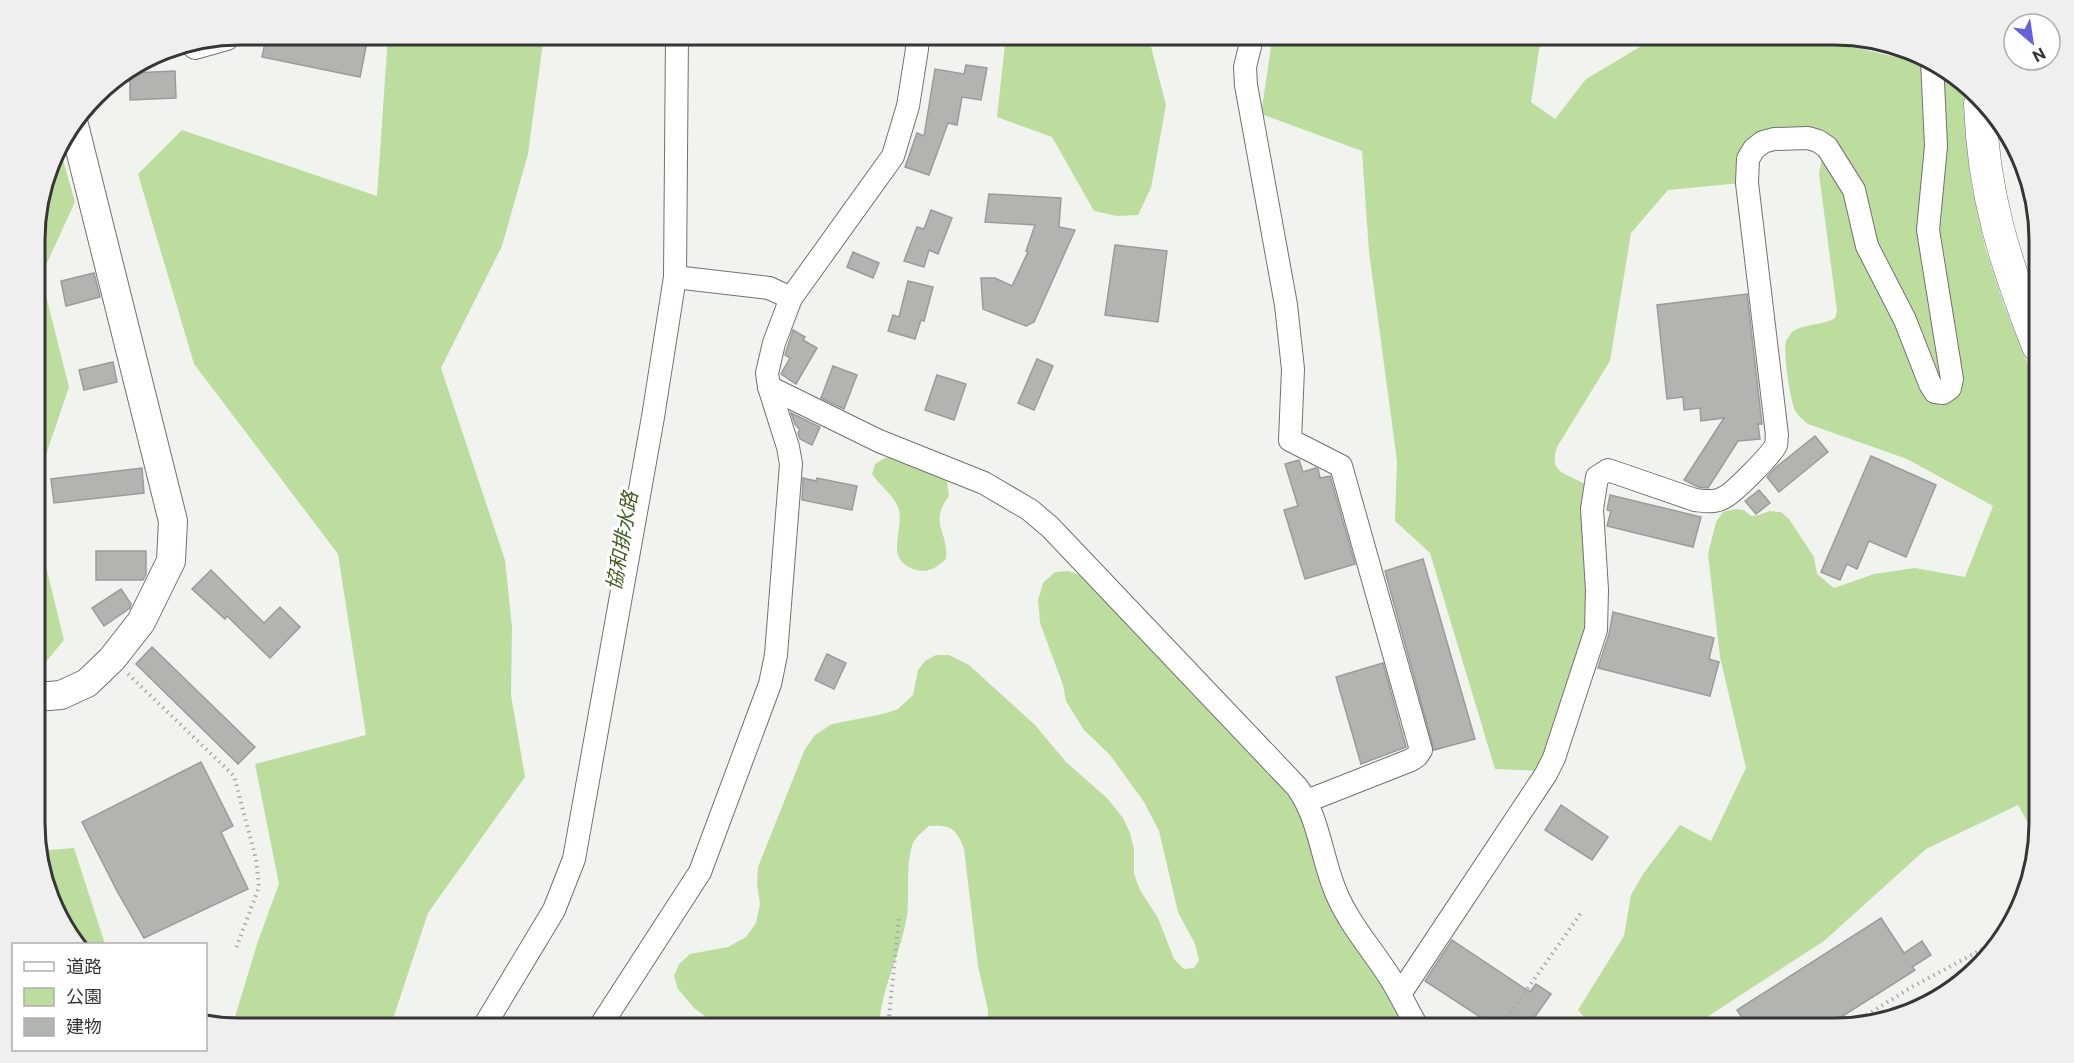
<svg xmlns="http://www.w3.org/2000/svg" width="2074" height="1063" viewBox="0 0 2074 1063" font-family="Commissioner,'Noto Sans JP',sans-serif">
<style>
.green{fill:#bddd9f}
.building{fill:#b2b4b0;stroke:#9a9c99;stroke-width:1.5}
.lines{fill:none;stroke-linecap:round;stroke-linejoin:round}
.minor-casing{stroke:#71726f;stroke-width:24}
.tertiary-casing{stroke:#71726f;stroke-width:30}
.secondary-casing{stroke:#71726f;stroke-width:33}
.path{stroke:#a8aaa7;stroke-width:4;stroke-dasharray:1.5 4.5;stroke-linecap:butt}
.minor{stroke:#fff;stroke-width:22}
.tertiary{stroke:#fff;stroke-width:28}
.secondary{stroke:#fff;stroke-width:32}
.labels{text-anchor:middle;stroke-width:6;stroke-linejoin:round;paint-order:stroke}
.water-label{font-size:20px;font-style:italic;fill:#415d20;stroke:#fff}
.rim{fill:none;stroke:#363635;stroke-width:3}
</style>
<rect width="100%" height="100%" fill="#f1f3ef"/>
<g class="green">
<path d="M 1273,34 L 1545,35 L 1541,37 L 1531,102 L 1555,119 L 1586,79 L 1660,35 L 1824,35 L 1844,45 L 1900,58 L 1910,57 L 1918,54 L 1925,56 L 1964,89 L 1968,157 L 1972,187 L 1985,247 L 2004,305 L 2038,389 L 2039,824 L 2036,837 L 2018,805 L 1926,849 L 1824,941 L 1690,1028 L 1593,1028 L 1578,1010 L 1624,936 L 1631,895 L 1643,874 L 1680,825 L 1711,841 L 1746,768 L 1720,657 L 1708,554 L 1716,522 L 1723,512 L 1735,509 L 1744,510 L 1751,516 L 1759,515 L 1769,511 L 1781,512 L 1789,519 L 1814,557 L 1817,574 L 1834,588 L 1874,574 L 1915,568 L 1965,577 L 1993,506 L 1907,459 L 1808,424 C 1803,420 1798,416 1795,410 C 1790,400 1783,352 1786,341 C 1787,339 1790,335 1791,333 C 1803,323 1822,326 1835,318 L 1837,311 L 1819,174 L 1824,148 L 1773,133 L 1741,183 L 1668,190 L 1631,233 L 1610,361 L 1557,447 C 1548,474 1567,473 1585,484 L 1592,610 L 1541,771 L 1495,769 L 1430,553 L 1395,521 L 1397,461 L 1369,252 L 1362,151 L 1261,114 Z"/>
<path d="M 388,35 L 544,35 L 528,154 L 502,246 L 441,368 L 505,560 L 512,627 L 511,695 L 525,777 L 428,913 L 390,1028 L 240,1028 L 232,1027 L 258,941 L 279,884 L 255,764 L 366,735 L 338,554 L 194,364 L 138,174 L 182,130 L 377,196 Z"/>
<path d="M 1006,35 L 1148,35 L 1166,105 L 1151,188 L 1138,215 L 1117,216 L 1094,211 L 1052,137 L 997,117 Z"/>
<path d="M 57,148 L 60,149 L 75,202 L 41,276 L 69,387 L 36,484 L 35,226 Z"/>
<path d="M 898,456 L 938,472 L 947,482 L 949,496 C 928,524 949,531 946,559 C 935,569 927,574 913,569 C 883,558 906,527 898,507 C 893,494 880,486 872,474 L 875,464 L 885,458 Z"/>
<path d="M 36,526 L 64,640 L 36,674 Z"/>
<path d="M 1069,571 L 1084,577 L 1292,791 L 1410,1028 L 987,1028 L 988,1010 L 978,966 L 964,849 C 956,828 951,825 929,826 C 923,831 916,837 913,843 C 905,866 910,892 907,916 C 901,954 880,990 879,1028 L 721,1028 L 694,1008 L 678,989 L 674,976 L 679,964 L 690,954 L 728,947 L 746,937 L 756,923 L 760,904 L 757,884 L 758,867 L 805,749 L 815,735 L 832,724 L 883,714 L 898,709 L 913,695 L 918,670 L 925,661 L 936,655 L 949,655 L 969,665 L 1035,725 L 1066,762 L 1108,799 L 1123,818 L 1130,833 L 1134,849 L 1134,874 L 1140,890 L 1158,918 L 1174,959 L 1184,969 L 1194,968 L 1199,960 L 1195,944 L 1178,912 L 1159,831 L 1144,802 L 1110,755 L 1084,730 L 1066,701 L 1063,685 L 1040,623 L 1038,600 L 1043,583 L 1055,572 Z"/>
<path d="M 74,848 L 105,944 L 77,944 L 69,938 L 36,851 Z"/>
</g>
<g class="building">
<path d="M 267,34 L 357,34 L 368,37 L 360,77 L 262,57 Z"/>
<path d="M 966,65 L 987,68 L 981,100 L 962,97 L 957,125 L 948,123 L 929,175 L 905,167 L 917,133 L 924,136 L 935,69 L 964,74 Z"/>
<path d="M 175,71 L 176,98 L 130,100 L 130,73 Z"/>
<path d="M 989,194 L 1061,198 L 1059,227 L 1075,230 L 1034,322 L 1026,326 L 983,309 L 981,278 L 995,278 L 1012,286 L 1028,252 L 1026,251 L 1035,225 L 985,222 Z"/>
<path d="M 931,210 L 952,218 L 938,254 L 929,250 L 924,267 L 904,261 L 917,227 L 924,229 Z"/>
<path d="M 1115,245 L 1167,251 L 1158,322 L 1105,315 Z"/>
<path d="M 853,252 L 879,263 L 873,278 L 847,267 Z"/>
<path d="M 94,273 L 100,297 L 66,306 L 61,281 Z"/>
<path d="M 908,281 L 933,287 L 924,321 L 921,320 L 915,339 L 888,331 L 893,315 L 899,317 Z"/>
<path d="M 1747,294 L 1762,424 L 1758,424 L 1760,439 L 1738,441 L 1708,488 L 1698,487 L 1684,480 L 1724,418 L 1701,421 L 1700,408 L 1684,410 L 1683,397 L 1667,399 L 1657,305 Z"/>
<path d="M 793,330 L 805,337 L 803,340 L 817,348 L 796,384 L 781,374 L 790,358 L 785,355 Z"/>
<path d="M 1037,359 L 1053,366 L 1034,410 L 1018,403 Z"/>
<path d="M 113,362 L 117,382 L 84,390 L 79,370 Z"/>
<path d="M 833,366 L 857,375 L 844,409 L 821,398 Z"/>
<path d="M 937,375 L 966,384 L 954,420 L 925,410 Z"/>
<path d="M 791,413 L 820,427 L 812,445 L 800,439 L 798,433 L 800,430 L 795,424 Z"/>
<path d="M 1815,436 L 1828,452 L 1779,492 L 1767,477 L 1775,468 Z"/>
<path d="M 1871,456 L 1936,485 L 1906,557 L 1869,541 L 1857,569 L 1847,564 L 1840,580 L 1821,572 Z"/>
<path d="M 1299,460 L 1303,472 L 1315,468 L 1318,469 L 1320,478 L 1330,476 L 1355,564 L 1305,579 L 1284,510 L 1298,506 L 1285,464 Z"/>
<path d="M 142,468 L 144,493 L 54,503 L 51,479 Z"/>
<path d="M 803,478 L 816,481 L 817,478 L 857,486 L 852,510 L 802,500 Z"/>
<path d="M 1759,490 L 1770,503 L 1756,514 L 1745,501 Z"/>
<path d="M 1610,495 L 1701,517 L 1693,547 L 1607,526 L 1611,511 L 1607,510 Z"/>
<path d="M 96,551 L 146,551 L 146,574 L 143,580 L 96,580 Z"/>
<path d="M 1423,559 L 1475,739 L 1434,750 L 1385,571 Z"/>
<path d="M 211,570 L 264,623 L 280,607 L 300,627 L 270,658 L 227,616 L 225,619 L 192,589 Z"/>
<path d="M 121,589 L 131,604 L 130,608 L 104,626 L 92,608 Z"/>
<path d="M 1613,612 L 1714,638 L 1709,659 L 1719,662 L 1710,696 L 1598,668 L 1609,634 Z"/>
<path d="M 152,647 L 255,747 L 238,764 L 136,664 Z"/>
<path d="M 827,654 L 846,663 L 834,689 L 815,680 Z"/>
<path d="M 1383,663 L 1406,747 L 1361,764 L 1336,677 Z"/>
<path d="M 201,762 L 233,826 L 221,832 L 248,889 L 144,938 L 117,891 L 82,822 Z"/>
<path d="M 1561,805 L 1608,837 L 1592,860 L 1545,830 Z"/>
<path d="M 1881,918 L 1904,953 L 1922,941 L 1931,955 L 1912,967 L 1915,970 L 1824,1028 L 1749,1028 L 1737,1010 Z"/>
<path d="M 1452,940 L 1530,992 L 1536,984 L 1551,994 L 1527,1028 L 1497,1028 L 1425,981 Z"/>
</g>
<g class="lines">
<defs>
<g id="minor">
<path d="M 1253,34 L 1245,67 L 1246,85 L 1286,305 L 1293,369 L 1290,440 L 1341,466 L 1421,750 L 1417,756 L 1411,760 L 1307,801"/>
<path d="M 190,44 L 195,48 L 227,39 L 228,37"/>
<path d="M 675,277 L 769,288 L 791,298"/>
<path d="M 769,387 L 879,441 L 984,483 L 1030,510 L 1050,527 L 1297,787 C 1319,818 1321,855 1335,890 C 1347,921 1371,948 1389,976 C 1400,993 1408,1011 1418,1028"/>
<path d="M 1400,994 L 1546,774 L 1554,758 L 1596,630 L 1597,590 L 1592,509 L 1597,477 L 1608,470 L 1695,500 C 1705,501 1714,503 1723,498 C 1733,494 1772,454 1776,445 C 1777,442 1776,438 1777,435 L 1747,183 L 1748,159 L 1754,149 L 1763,142 L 1774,139 L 1808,138 L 1818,141 L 1827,147 L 1854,190 L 1867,246 L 1905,320 L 1930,384 L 1935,392 L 1943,393 L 1950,388 L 1952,379 L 1928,230 L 1936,146 L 1932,61"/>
<path d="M 483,1028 L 554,910 L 574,859 L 653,417 L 675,277 L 677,34"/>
<path d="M 599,1028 L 700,872 L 770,684 L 776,655 L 791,464 L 788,447 L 769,387 L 767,373 L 774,343 L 791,298 L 893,156 L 908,106 L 917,49 L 916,34"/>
</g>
<path id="tertiary" d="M 36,697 L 61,695 L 87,683 L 112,659 L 141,622 L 171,561 L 173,521 L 74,125"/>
<path id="secondary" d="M 1980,104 C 1983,194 2005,262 2038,346"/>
</defs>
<use href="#minor" class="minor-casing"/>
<use href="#tertiary" class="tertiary-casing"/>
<use href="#secondary" class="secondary-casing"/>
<g class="path">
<path d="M 128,674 L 234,776 L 256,859 L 259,887 L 235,951"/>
<path d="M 888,1028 L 899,917"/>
<path d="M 1500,1028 L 1581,913"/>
<path d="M 1846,1028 L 1910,988 L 1992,944"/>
</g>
<use href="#minor" class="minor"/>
<use href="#tertiary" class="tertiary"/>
<use href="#secondary" class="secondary"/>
</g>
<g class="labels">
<g class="water-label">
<text transform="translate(622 541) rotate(-80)" y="7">協和排水路</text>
</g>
</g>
<path d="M0 0H2074V1063H0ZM240 45H1834A195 195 0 0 1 2029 240V823A195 195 0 0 1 1834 1018H240A195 195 0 0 1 45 823V240A195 195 0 0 1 240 45Z" fill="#efefef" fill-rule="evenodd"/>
<path class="rim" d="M240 45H1834A195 195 0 0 1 2029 240V823A195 195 0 0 1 1834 1018H240A195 195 0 0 1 45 823V240A195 195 0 0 1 240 45Z"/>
<rect x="12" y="943" width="195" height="108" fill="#ffffff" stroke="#afafae" stroke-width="1.5"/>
<rect x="24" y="962" width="30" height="9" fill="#ffffff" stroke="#afafae" stroke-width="1.5"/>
<text x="66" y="973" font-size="18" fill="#363635">道路</text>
<rect x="24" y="988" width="30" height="18" fill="#bddd9f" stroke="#afafae" stroke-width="1.5"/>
<text x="66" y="1003" font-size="18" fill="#363635">公園</text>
<rect x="24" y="1018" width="30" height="18" fill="#b2b4b0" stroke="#afafae" stroke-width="1.5"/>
<text x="66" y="1033" font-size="18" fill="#363635">建物</text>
<g transform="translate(2032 42) rotate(151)"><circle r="28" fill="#ffffff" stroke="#afafae" stroke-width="1.5"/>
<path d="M0-4.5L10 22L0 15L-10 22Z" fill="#6561da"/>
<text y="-9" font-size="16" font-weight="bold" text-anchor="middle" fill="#363635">N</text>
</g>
</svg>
